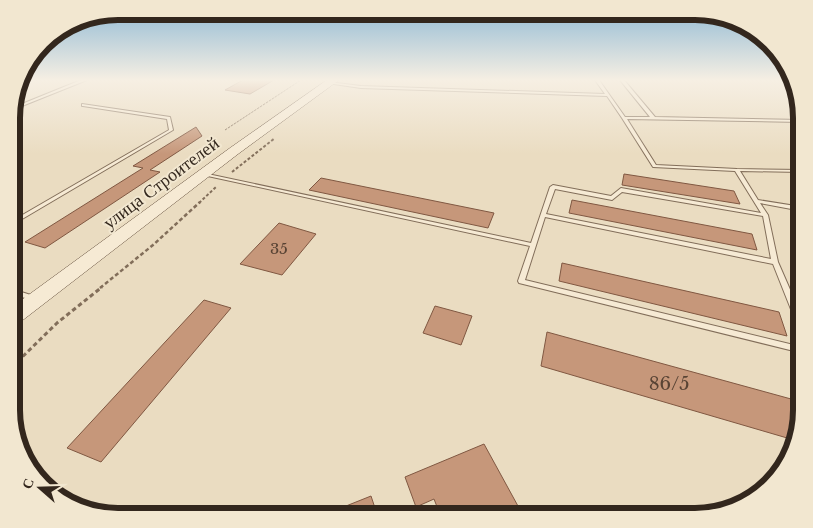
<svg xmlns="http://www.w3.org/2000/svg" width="813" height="528" viewBox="0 0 813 528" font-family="'Libre Baskerville',serif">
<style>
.building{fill:#c6977a;stroke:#805842}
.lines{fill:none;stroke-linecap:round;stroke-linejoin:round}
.service-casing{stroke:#826e5a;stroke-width:2}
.secondary-casing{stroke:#644f3d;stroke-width:1}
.path-far3{stroke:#826e5a;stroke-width:1;stroke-dasharray:2.5 1;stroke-linecap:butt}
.path-far2{stroke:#826e5a;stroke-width:2;stroke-dasharray:3 2;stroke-linecap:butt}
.path-far1{stroke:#826e5a;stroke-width:2.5;stroke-dasharray:4 2.5;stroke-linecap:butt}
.path{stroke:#826e5a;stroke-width:3;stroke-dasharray:4.5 3;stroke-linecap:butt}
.service{fill:#f6ead4;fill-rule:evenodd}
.secondary{fill:#f6ead4;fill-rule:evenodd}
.labels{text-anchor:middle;stroke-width:4;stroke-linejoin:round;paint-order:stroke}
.number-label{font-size:15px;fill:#584334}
.street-label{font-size:18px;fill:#33271d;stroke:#f2e7d0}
.near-number-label{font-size:18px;fill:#584334}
.rim{fill:none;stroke:#33271d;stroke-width:6}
</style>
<rect width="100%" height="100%" fill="#eadcc1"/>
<g class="building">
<path d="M 243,80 L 274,80 L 250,94 L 225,90 Z"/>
<path d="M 196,127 L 202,136 L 150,170 L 160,172 L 45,248 L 25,242 L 143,168 L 133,166 Z"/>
<path d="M 624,174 L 734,191 L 740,204 L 622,185 Z"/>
<path d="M 321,178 L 494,213 L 488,228 L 309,190 Z"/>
<path d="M 572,200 L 752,234 L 757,250 L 569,213 Z"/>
<path d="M 279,223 L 316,234 L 282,275 L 240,264 Z"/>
<path d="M 562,263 L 779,312 L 787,336 L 559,281 Z"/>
<path d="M 204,300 L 231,308 L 101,462 L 67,448 Z"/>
<path d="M 435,306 L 472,316 L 461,345 L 423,333 Z"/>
<path d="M 547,332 L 802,402 L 802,417 L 794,440 L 541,366 Z"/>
<path d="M 484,444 L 524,517 L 441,517 L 434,499 L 416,507 L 405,477 Z"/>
<path d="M 371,496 L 378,517 L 321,517 L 321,516 Z"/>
</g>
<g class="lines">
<defs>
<g id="service">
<path d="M 81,80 L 87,80 L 12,110 L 12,108 Z"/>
<path d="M 595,80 L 599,80 L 625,117 L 650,117 L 620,80 L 624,80 L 655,117 L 802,120 L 802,122 L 627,119 L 656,165 L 737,169 L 802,170 L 802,172 L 740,171 L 758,200 L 802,207 L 802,211 L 760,203 L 768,215 L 778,262 L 802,317 L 802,330 L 799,329 L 798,327 L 773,264 L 545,217 L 525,280 L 802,347 L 802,353 L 519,283 L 518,281 L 530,246 L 203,175 L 201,174 L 203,173 L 531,243 L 550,187 L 553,185 L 611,196 L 621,188 L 761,213 L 735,171 L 653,167 L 622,118 L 607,96 L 361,88 L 327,83 L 329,82 L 361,86 L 605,94 ZM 555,189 L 612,200 L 622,192 L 763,216 L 771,259 L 546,214 Z"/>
<path d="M 82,104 L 170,117 L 173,130 L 12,225 L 12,221 L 169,130 L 167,119 L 83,106 L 82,106 Z"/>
<path d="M 12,289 L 37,297 L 38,299 L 37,301 L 35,301 L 12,294 Z"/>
</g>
<path id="secondary" d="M 327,80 L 339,80 L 238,154 L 19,323 L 12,326 L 12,307 L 230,148 Z"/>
</defs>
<use href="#service" class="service-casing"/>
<use href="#secondary" class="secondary-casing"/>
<path class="path-far3" d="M 225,130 L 301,80"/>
<g class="path-far2">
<path d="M 232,172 L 275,138"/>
<path d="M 199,203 L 217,186"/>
</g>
<path class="path-far1" d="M 100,288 L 153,245 L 200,202"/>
<path class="path" d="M 12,367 L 57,323 L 102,287"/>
<use href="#service" class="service"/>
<use href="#secondary" class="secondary"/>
</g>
<linearGradient id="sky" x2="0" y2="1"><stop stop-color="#8db8d4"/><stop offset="0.52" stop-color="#f6efe3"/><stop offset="1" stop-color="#f6efe3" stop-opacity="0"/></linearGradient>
<rect width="813" height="154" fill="url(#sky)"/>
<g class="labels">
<g class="number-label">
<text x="279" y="254">35</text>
</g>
<g class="street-label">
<text transform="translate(161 183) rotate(-37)" y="6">улица Строителей</text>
</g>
<g class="near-number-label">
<text x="669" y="390">86/5</text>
</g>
</g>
<path d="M0 0H813V528H0ZM118 20H695A98 98 0 0 1 793 118V410A98 98 0 0 1 695 508H118A98 98 0 0 1 20 410V118A98 98 0 0 1 118 20Z" fill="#f2e7d0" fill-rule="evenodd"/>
<path class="rim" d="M118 20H695A98 98 0 0 1 793 118V410A98 98 0 0 1 695 508H118A98 98 0 0 1 20 410V118A98 98 0 0 1 118 20Z"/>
<g transform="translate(40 488) rotate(290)" stroke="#f2e7d0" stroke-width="4" paint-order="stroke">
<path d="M0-4L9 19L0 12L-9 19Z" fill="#33271d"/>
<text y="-8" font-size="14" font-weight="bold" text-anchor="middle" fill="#33271d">С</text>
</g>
</svg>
